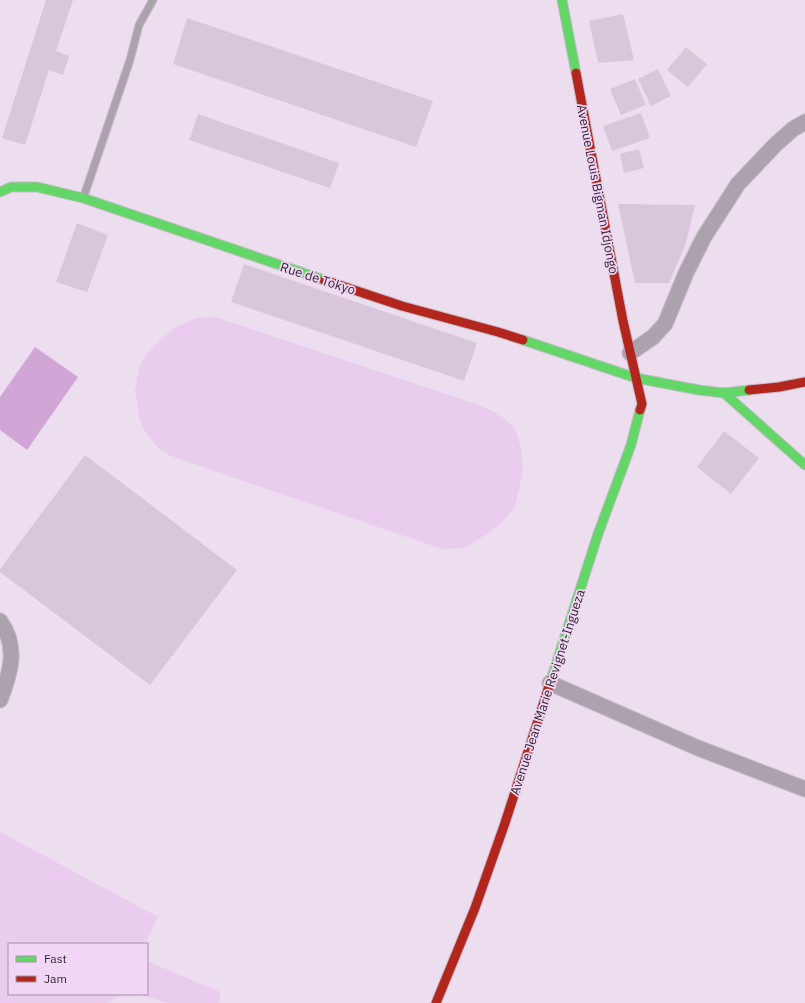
<svg xmlns="http://www.w3.org/2000/svg" width="805" height="1003" viewBox="0 0 805 1003" font-family="'IBM Plex Sans',sans-serif">
<style>
.green{fill:#eaccee}
.water{fill:#d1a6d7}
.building{fill:#d8c7da}
.lines{fill:none;stroke-linecap:round;stroke-linejoin:round}
.lane-casing{stroke:#c6bbc7;stroke-width:9}
.street-casing{stroke:#c6bbc7;stroke-width:17}
.fast-casing{stroke:#c6bbc7;stroke-width:11}
.jam-casing{stroke:#c6bbc7;stroke-width:11}
.lane{stroke:#aba2ad;stroke-width:7}
.street{stroke:#aba2ad;stroke-width:15}
.fast{stroke:#63d668;stroke-width:9}
.jam{stroke:#b3261e;stroke-width:9}
.labels{text-anchor:middle;stroke-width:3.5;stroke-linejoin:round;paint-order:stroke}
.street-label{font-size:13px;fill:#312732;stroke:#f1d7f5}
</style>
<rect width="100%" height="100%" fill="#ecdeee"/>
<g class="green">
<path d="M 215,317 L 476,404 L 494,412 L 507,421 L 515,429 L 521,448 L 523,469 L 520,486 L 515,506 L 506,518 L 492,531 L 464,548 L 442,549 L 171,456 L 158,448 L 142,427 L 139,414 L 135,390 L 140,365 L 148,352 L 162,338 L 178,326 L 197,318 Z"/>
<path d="M 0,832 L 158,917 L 145,944 L 9,944 L 9,994 L 122,994 L 107,1003 L 0,1003 Z"/>
<path d="M 147,961 L 220,992 L 219,1003 L 168,1003 L 137,994 L 147,994 Z"/>
</g>
<path class="water" d="M 35,347 L 78,377 L 27,450 L 0,430 L 0,397 Z"/>
<g class="building">
<path d="M 46,0 L 73,0 L 56,51 L 69,56 L 63,75 L 49,70 L 25,145 L 2,138 Z"/>
<path d="M 623,14 L 634,60 L 598,63 L 589,21 Z"/>
<path d="M 187,18 L 433,101 L 416,147 L 173,64 Z"/>
<path d="M 686,47 L 707,64 L 688,87 L 667,70 Z"/>
<path d="M 658,69 L 671,96 L 651,106 L 638,79 Z"/>
<path d="M 635,79 L 646,105 L 621,115 L 610,89 Z"/>
<path d="M 641,113 L 650,138 L 612,151 L 603,126 Z"/>
<path d="M 198,114 L 339,163 L 330,188 L 189,140 Z"/>
<path d="M 639,149 L 644,168 L 624,173 L 620,154 Z"/>
<path d="M 618,204 L 695,205 L 685,246 L 669,283 L 635,283 Z"/>
<path d="M 77,223 L 108,235 L 87,292 L 56,282 Z"/>
<path d="M 244,264 L 477,343 L 464,381 L 231,302 Z"/>
<path d="M 724,431 L 759,458 L 731,494 L 697,467 Z"/>
<path d="M 85,455 L 237,570 L 150,685 L 0,572 L 0,569 Z"/>
</g>
<g class="lines">
<defs>
<path id="lane" d="M 84,196 L 130,60 L 139,25 L 153,0"/>
<g id="street">
<path d="M 630,353 L 653,337 L 665,324 L 686,273 L 704,237 L 738,184 L 775,145 L 793,129 L 805,122"/>
<path d="M 0,621 C 19,647 10,674 0,700"/>
<path d="M 550,683 L 698,748 L 805,789"/>
</g>
<g id="fast">
<path d="M 562,0 L 576,73"/>
<path d="M 0,192 L 11,187 L 37,187 L 83,198 L 324,280"/>
<path d="M 523,340 L 636,378 L 699,390 L 724,393 L 749,390"/>
<path d="M 724,393 L 805,465"/>
<path d="M 551,680 L 598,534 L 631,445 L 640,410"/>
</g>
<g id="jam">
<path d="M 576,73 L 623,321 L 642,404 L 640,410"/>
<path d="M 324,280 L 402,306 L 498,332 L 523,340"/>
<path d="M 749,390 L 779,387 L 805,382"/>
<path d="M 436,1003 L 475,908 L 505,823 L 551,680"/>
</g>
</defs>
<use href="#lane" class="lane-casing"/>
<use href="#street" class="street-casing"/>
<use href="#fast" class="fast-casing"/>
<use href="#jam" class="jam-casing"/>
<use href="#lane" class="lane"/>
<use href="#street" class="street"/>
<use href="#fast" class="fast"/>
<use href="#jam" class="jam"/>
</g>
<g class="labels">
<g class="street-label">
<text transform="translate(598 189) rotate(79)" y="5">Avenue Louis Bigman Idjongo</text>
<text transform="translate(318 278) rotate(18)" y="5">Rue de Tokyo</text>
<text transform="translate(547 692) rotate(-72)" y="5">Avenue Jean Marie Revignet-Ingueza</text>
</g>
</g>
<rect x="8" y="943" width="140" height="52" fill="#f1d7f5" stroke="#a491a7"/>
<rect x="16" y="956" width="20" height="6" fill="#63d668" stroke="#a491a7"/>
<text x="44" y="963" font-size="12" fill="#312732">Fast</text>
<rect x="16" y="976" width="20" height="6" fill="#b3261e" stroke="#a491a7"/>
<text x="44" y="983" font-size="12" fill="#312732">Jam</text>
</svg>
